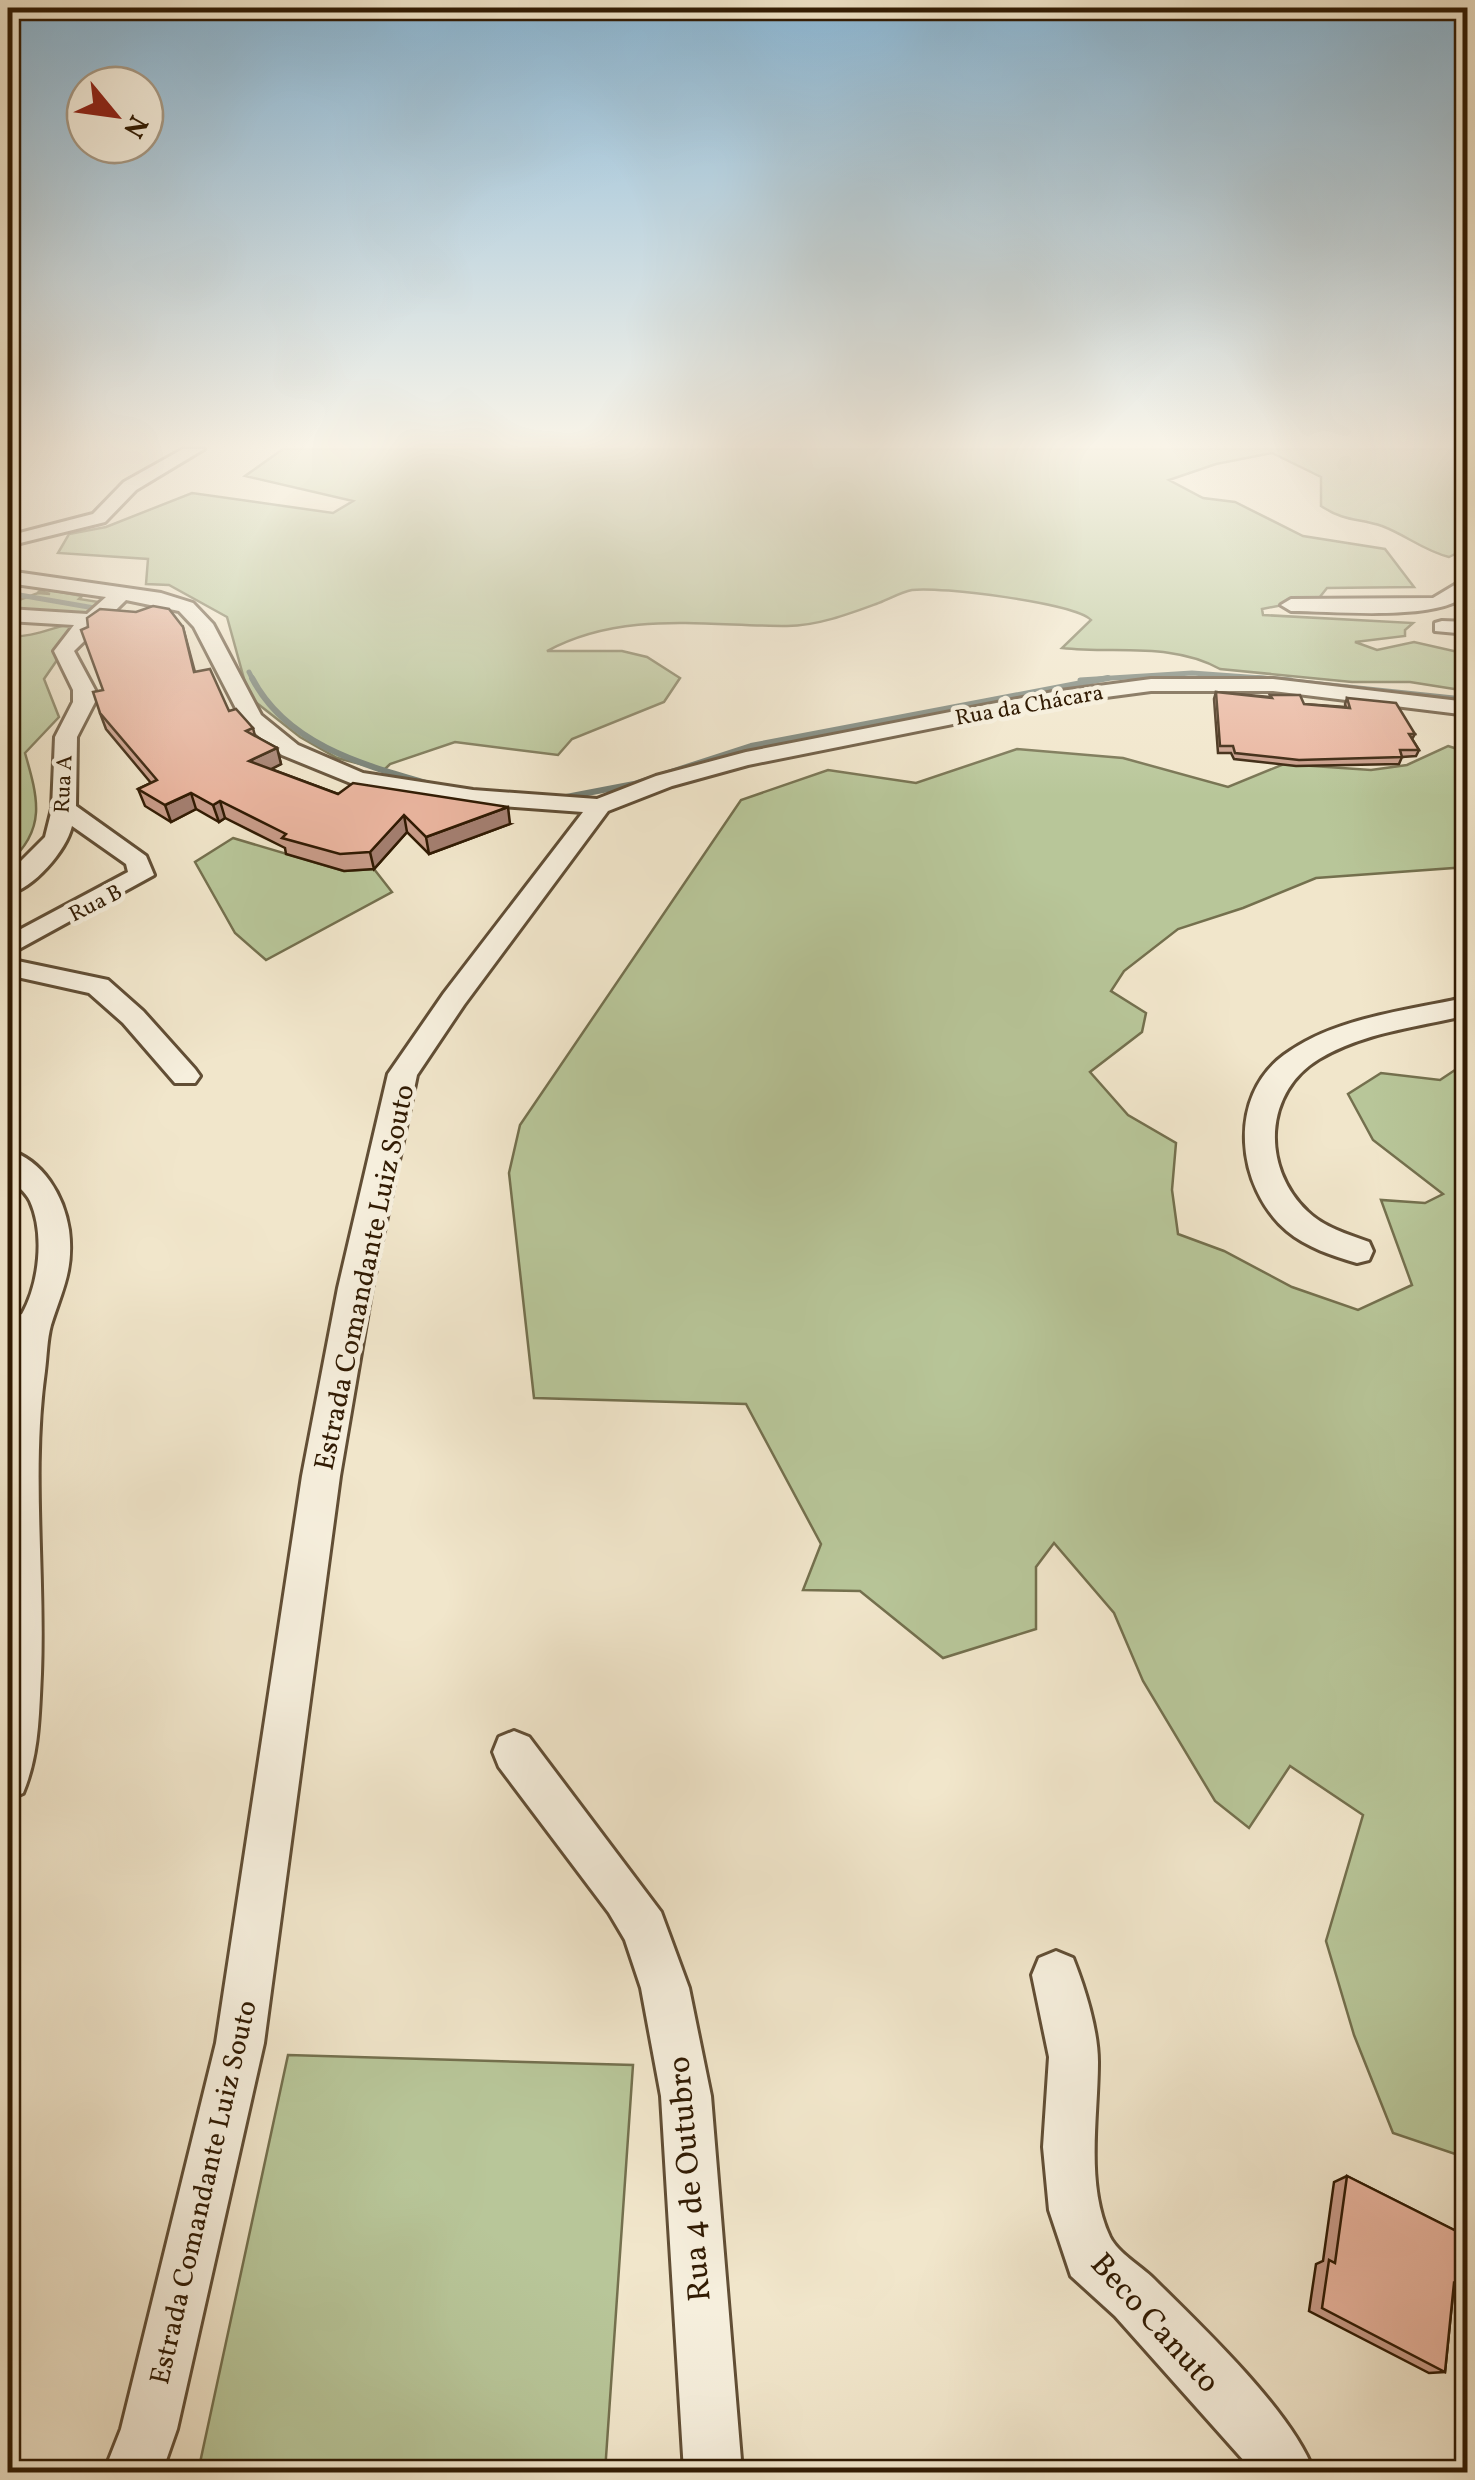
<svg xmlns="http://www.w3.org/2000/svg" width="1475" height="2480" viewBox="0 0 1475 2480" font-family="Vollkorn,serif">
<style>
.green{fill:#b8c699;stroke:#74704e;stroke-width:2.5}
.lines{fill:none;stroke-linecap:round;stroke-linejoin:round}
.stream-far1{stroke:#727d73;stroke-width:5}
.stream{stroke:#727d73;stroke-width:6}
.minor-casing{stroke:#614e35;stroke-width:6}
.minor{fill:#f6efdd;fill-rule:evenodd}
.wall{fill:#c89b88;stroke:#311b03;stroke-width:2.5}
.shaded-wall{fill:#a37e6f;stroke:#311b03;stroke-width:2.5}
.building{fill:#e9b49e;stroke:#311b03;stroke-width:2.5}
.labels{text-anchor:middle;stroke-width:9;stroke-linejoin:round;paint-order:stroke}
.far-street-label{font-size:22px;fill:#311b03;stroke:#f6efdd}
.street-label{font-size:28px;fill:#311b03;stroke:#f6efdd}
.near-street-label{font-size:32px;fill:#311b03;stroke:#f6efdd}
</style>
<rect width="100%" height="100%" fill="#f1e6cb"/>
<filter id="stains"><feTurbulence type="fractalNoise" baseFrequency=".002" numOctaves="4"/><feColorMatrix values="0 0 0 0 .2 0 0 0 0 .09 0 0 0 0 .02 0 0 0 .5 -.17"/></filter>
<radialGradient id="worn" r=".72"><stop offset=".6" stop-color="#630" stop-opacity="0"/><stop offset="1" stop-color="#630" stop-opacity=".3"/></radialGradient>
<g class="green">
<path d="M 283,449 L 1467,449 L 1467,548 L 1457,547 L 1457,553 L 1449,557 C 1424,551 1406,535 1382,526 C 1358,518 1345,522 1321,506 L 1321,477 L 1272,453 L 1216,464 L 1169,480 L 1203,498 L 1235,502 L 1303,536 L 1385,549 L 1414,587 L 1327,588 L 1319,598 L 1262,609 L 1263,615 L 1413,623 L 1405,630 L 1405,636 L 1355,642 L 1377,650 L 1414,642 L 1467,654 L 1467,691 L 1410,682 L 1352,682 L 1220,669 C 1172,642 1115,654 1062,648 L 1091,620 C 1076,603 938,586 912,590 C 901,592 887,600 876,604 C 849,614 817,626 787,626 C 705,626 623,610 547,651 L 622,651 L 647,657 L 680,678 L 664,702 L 572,739 L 558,755 L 455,742 L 390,764 L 384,770 L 337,758 L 300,737 L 249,697 L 227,617 L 169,585 L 146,584 L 148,559 L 58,553 L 69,534 L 106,527 L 192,493 L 333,513 L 353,501 L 245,476 Z"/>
<path d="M 44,589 L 82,596 L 79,599 L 105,603 L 91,614 L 8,610 L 8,604 L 38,593 L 50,594 L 40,591 Z"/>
<path d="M 84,621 L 44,679 L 59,717 L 25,753 C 38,798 47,830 8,863 L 8,636 C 33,639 59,624 84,621 Z"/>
<path d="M 1448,746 L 1467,752 L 1467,867 L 1316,878 L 1243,908 L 1178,929 L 1124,971 L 1111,991 L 1146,1013 L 1142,1032 L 1090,1072 L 1128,1115 L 1176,1143 L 1172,1190 L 1178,1234 L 1224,1251 L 1292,1287 L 1358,1310 L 1412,1285 L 1381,1200 L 1425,1203 L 1443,1194 L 1373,1140 L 1348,1094 L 1381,1073 L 1440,1080 L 1467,1062 L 1467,2158 L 1393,2133 L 1354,2035 L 1326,1941 L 1363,1815 L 1290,1766 L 1249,1828 L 1215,1801 L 1143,1681 L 1114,1613 L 1054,1543 L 1036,1567 L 1036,1629 L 943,1658 L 860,1591 L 803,1590 L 821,1544 L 746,1404 L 534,1398 L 509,1173 L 520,1125 L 741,800 L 828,770 L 916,783 L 1017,749 L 1123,758 L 1228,787 L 1284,764 L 1371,770 L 1407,765 Z"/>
<path d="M 233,838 L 344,871 L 374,869 L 392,892 L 266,960 L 235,933 L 195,862 Z"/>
<path d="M 288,2055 L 633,2065 L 605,2472 L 198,2472 Z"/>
</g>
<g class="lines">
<g class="stream-far1">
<path d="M 8,593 L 100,609"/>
<path d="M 249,672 L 253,680"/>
<path d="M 1080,680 L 1192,673 L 1291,680"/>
</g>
<g class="stream">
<path d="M 252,678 C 288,747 367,766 437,786"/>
<path d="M 1257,678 L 1468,700"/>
<path d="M 561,798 L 634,784 L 751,746 L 1108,678"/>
</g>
<defs>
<g id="minor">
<path d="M 183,449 L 204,449 L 136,490 L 105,522 L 8,546 L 8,536 L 93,514 L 124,482 Z"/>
<path d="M 8,571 L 161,593 L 193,603 L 213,624 L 261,715 L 298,745 L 363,773 L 473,790 L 597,799 L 656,776 L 746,752 L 1053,692 L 1151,679 L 1273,679 L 1468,702 L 1468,715 L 1273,691 L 1151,691 L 1053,704 L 748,765 L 672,786 L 608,811 L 464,1005 L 417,1075 L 372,1288 L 340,1476 L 264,2043 L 177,2429 L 162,2472 L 104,2472 L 121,2429 L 216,2043 L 302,1476 L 338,1288 L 388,1074 L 444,993 L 583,812 L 473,804 L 358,786 L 282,755 L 244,724 L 194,627 L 179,611 L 126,600 L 74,651 L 95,690 L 95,702 L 77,737 L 76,806 L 146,856 L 154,875 L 8,955 L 8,936 L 128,872 L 126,864 L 72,826 C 66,851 33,889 8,894 L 8,874 L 45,837 L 52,809 L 55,737 L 73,702 L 73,690 L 54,651 L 74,625 L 8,621 L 8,609 L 87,614 L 106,597 L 8,583 Z"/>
<path d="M 1468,577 L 1468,594 C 1438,622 1334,611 1291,611 L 1281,605 L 1291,599 L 1433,598 Z"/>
<path d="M 1442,621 L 1468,622 L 1468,634 L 1435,631 L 1435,623 Z"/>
<path d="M 8,959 L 108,980 L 143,1011 L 195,1069 L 200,1076 L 195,1083 L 175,1083 L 123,1023 L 89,993 L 8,975 Z"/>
<path d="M 1468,997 L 1468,1015 C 1418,1027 1364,1032 1319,1059 C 1264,1092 1261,1167 1307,1211 C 1323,1227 1347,1234 1369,1242 L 1373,1251 L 1369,1260 L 1357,1263 C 1333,1256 1306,1247 1287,1231 C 1236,1187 1227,1097 1284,1055 C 1335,1017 1407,1011 1468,997 Z"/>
<path d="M 8,1150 C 43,1160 64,1196 69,1230 C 74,1270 62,1290 51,1325 C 47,1339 47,1356 45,1371 C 31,1471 45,1573 41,1674 C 39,1714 39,1755 23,1793 L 8,1800 L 8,1384 L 14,1345 L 8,1347 L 8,1319 L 22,1314 C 39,1284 45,1234 30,1201 C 26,1192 15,1184 8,1177 Z"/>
<path d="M 514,1731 L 529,1737 L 661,1912 L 689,1988 L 711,2096 L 742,2472 L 684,2472 L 661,2096 L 641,1988 L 625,1940 L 609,1913 L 499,1767 L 493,1752 L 499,1737 Z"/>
<path d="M 1056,1951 L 1073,1958 C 1085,1988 1098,2030 1098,2062 C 1098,2118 1085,2184 1110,2237 C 1118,2253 1141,2266 1154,2279 C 1202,2327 1292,2411 1314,2472 L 1254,2472 L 1115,2316 L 1071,2276 L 1049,2210 L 1043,2147 L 1049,2057 L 1032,1975 L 1039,1958 Z"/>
</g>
</defs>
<use href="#minor" class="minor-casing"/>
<use href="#minor" class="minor"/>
</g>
<g class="wall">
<path d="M 183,627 L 195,672 L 229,711 L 253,728 L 255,736 L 277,748 L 281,764 L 271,769 L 338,794 L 510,824 L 429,854 L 407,832 L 374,869 L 344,871 L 286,854 L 285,848 L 225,818 L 219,822 L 196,809 L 171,822 L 145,806 L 138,789 L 151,783 L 106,729 L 100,713 L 103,690 Z"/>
<path d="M 1216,692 L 1270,697 L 1270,695 L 1304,704 L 1346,707 L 1345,704 L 1347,698 L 1415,734 L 1412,739 L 1419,750 L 1416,756 L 1402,757 L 1399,764 L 1296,766 L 1234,759 L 1231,753 L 1218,753 L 1214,699 Z"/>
<path d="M 1347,2176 L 1468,2237 L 1468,2301 L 1453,2294 L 1445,2372 L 1429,2373 L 1309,2311 L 1316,2264 L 1323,2261 L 1334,2182 Z"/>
</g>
<g class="shaded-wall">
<path d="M 277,748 L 281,764 L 254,778 L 249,761 Z"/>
<path d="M 191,793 L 196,809 L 171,822 L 165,805 Z"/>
<path d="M 220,801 L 225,818 L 219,822 L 213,805 Z"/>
<path d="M 508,807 L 510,824 L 429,854 L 426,837 Z"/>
<path d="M 404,815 L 407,832 L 374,869 L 370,852 Z"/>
</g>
<g class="building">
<path d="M 153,606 L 169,609 L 183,627 L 194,672 L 210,669 L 229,711 L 236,709 L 253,728 L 246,731 L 277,748 L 249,761 L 338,794 L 353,783 L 508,807 L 426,837 L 404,815 L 370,852 L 340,854 L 282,838 L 286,834 L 220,801 L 213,805 L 191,793 L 165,805 L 138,789 L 157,780 L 100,713 L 93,692 L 103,690 L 81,630 L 88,627 L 87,618 L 100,609 L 136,612 Z"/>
<path d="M 1216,692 L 1272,698 L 1270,695 L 1300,695 L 1304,704 L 1350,708 L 1347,698 L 1396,703 L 1415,734 L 1409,734 L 1419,750 L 1400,750 L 1402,757 L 1299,760 L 1235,753 L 1233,746 L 1220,746 Z"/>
<path d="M 1347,2176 L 1468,2237 L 1468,2290 L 1454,2283 L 1445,2372 L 1322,2308 L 1329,2260 L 1335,2263 Z"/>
</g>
<linearGradient id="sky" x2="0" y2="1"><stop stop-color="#8ab8d7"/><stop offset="0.56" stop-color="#f9f4e8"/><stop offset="1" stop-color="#f9f4e8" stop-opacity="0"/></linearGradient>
<rect width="1475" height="796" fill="url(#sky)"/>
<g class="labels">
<g class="far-street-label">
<text transform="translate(1029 704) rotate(-10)" y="8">Rua da Chácara</text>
<text transform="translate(62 784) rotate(-87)" y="8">Rua A</text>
<text transform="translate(95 902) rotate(-27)" y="8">Rua B</text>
</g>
<g class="street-label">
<text transform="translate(363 1277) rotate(-78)" y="10">Estrada Comandante Luiz Souto</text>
<text transform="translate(202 2192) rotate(-77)" y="10">Estrada Comandante Luiz Souto</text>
</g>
<g class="near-street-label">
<text transform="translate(688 2179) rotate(-95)" y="11">Rua 4 de Outubro</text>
<text transform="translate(1156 2322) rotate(48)" y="11">Beco Canuto</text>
</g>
</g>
<rect width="1475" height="2480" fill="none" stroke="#f1e6cb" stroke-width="40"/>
<rect x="10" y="10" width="1455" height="2460" fill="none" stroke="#311b03" stroke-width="5"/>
<rect x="20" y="20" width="1435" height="2440" fill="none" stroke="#311b03" stroke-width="2.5"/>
<g transform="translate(115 115) rotate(119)"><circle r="48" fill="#f6efdd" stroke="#a79a86" stroke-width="2.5"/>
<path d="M0-8L18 38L0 25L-18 38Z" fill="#8f2418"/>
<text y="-15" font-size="28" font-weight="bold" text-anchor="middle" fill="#311b03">N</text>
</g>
<rect width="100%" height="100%" filter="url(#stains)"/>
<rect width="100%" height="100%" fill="url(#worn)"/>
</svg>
